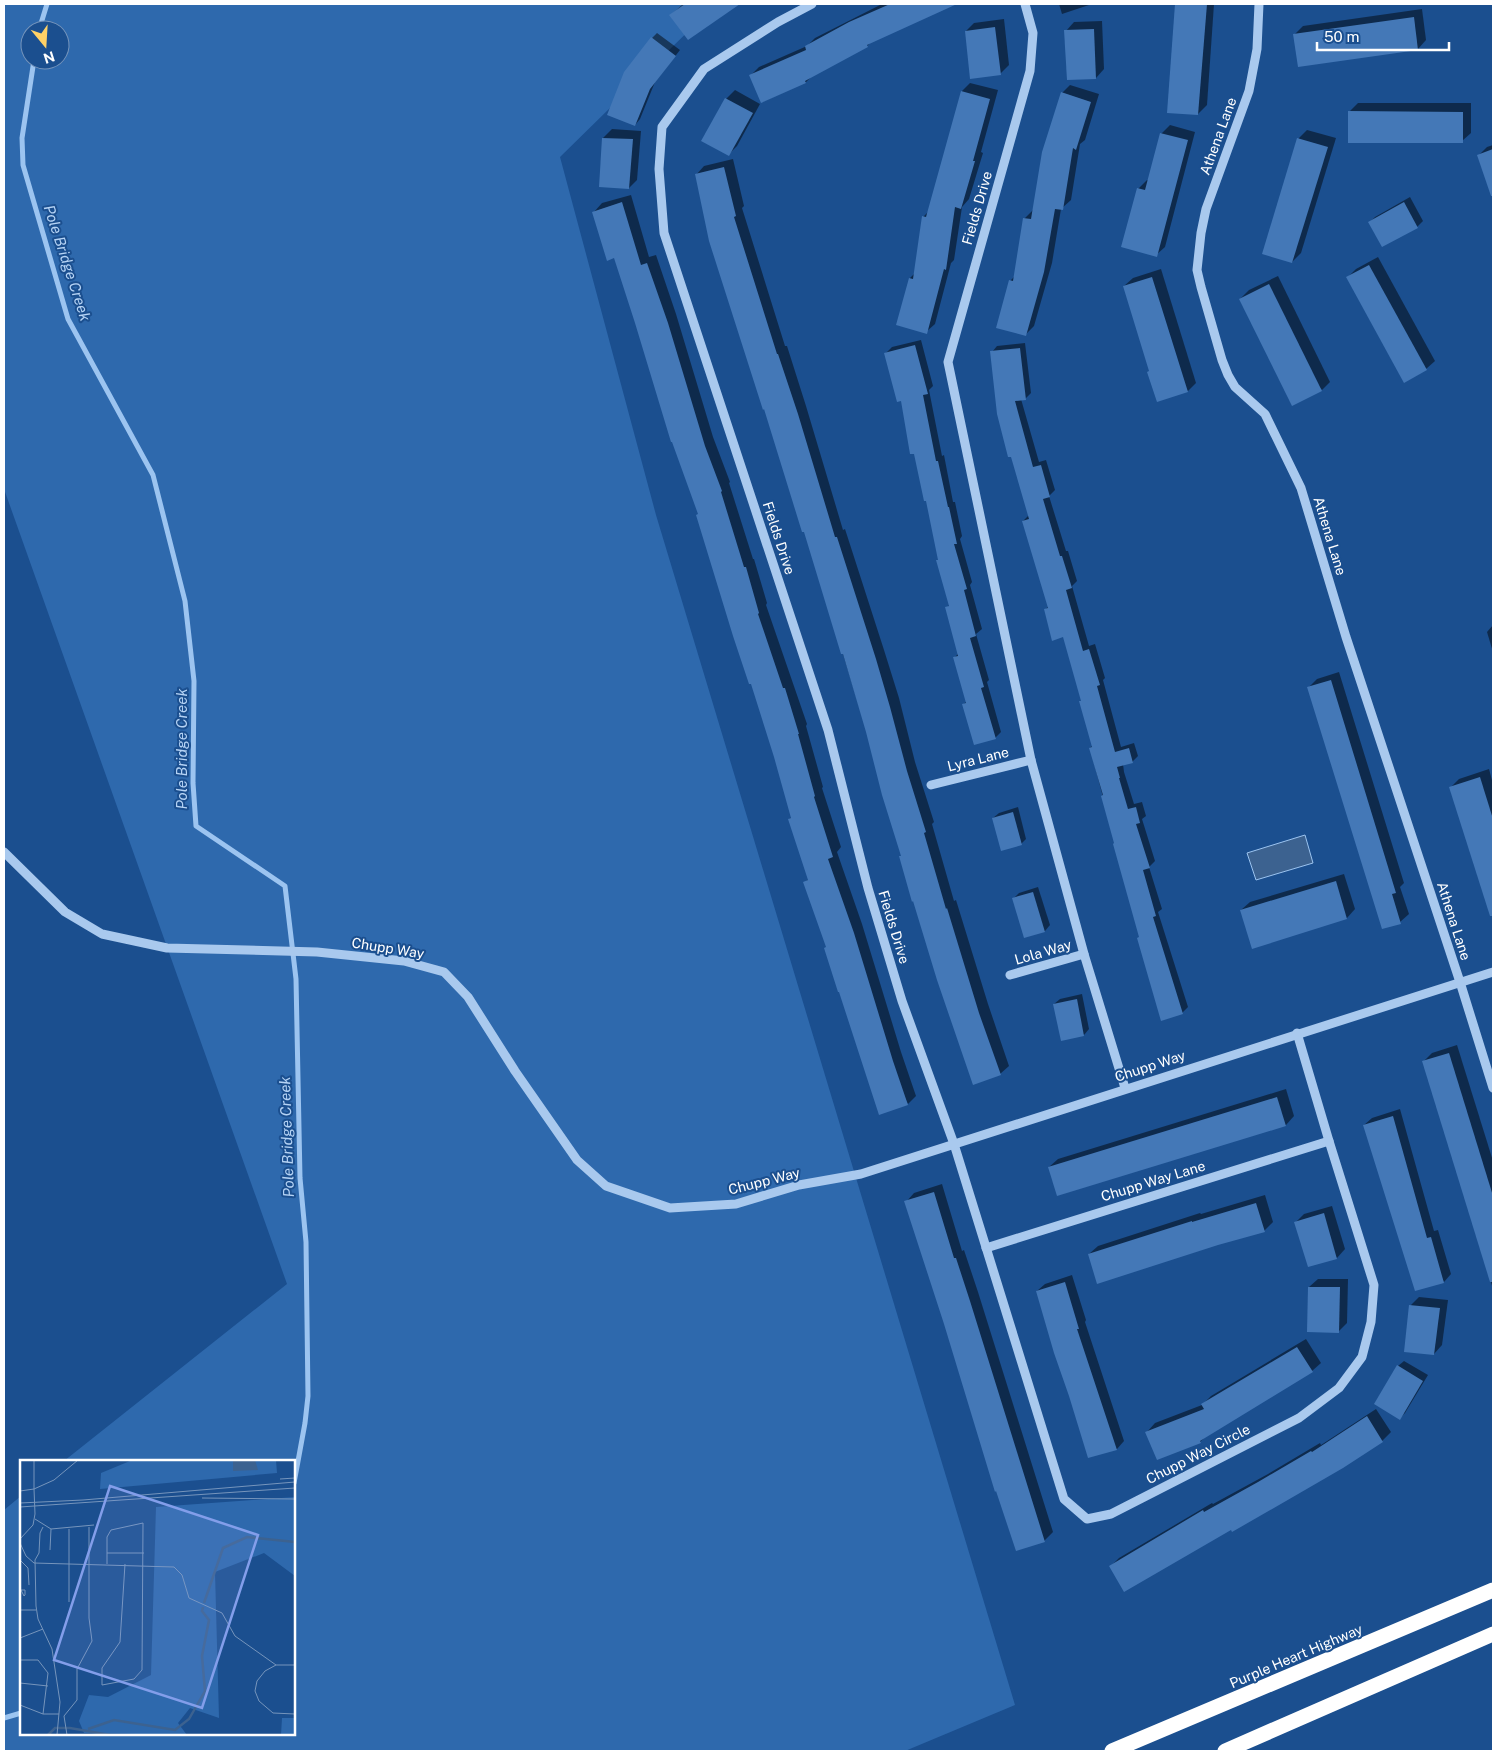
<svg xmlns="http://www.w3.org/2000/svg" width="1497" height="1755" viewBox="0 0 1497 1755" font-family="'Public Sans',sans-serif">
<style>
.green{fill:#2e69ad;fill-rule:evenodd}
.water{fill:#3c6290;stroke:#9cc4f0}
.shadow{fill:#0007}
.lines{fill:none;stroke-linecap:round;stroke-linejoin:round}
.stream{stroke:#9cc4f0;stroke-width:5}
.building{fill:#4478b7}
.minor{stroke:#a9c9ee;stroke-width:9}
.highway{stroke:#fff;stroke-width:15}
.labels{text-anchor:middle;stroke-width:4;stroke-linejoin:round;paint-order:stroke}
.street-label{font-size:14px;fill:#fff;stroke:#1b4f8f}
.water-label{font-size:15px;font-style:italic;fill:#b5d3f5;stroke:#1b4f8f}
.inset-river{fill:none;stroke:#3c6290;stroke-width:2.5}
.inset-road{fill:none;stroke:#7695bc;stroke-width:1}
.view{fill:#839eea;fill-opacity:0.15;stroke:#839eea;stroke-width:2.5}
.inset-edge{fill:none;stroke:#fff;stroke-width:2.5}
</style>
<rect width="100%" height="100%" fill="#1b4f8f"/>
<path class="green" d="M 4,4 L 716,4 L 560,157 L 656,515 L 1015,1705 L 905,1751 L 4,1751 L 4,1510 L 21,1496 L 21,1734 L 294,1734 L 294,1461 L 64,1461 L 287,1284 L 4,489 ZM 30,30 L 60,30 L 60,60 L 30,60 Z"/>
<path class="water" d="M 1305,835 L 1313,863 L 1256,880 L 1247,853 Z"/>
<g class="shadow">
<path d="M 683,4 L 738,4 L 688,38 L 671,15 Z"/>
<path d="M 882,4 L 954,4 L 871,42 L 867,46 L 813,75 L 806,82 L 762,102 L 750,76 L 759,67 L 807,46 L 815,38 Z"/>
<path d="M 1059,4 L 1092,4 L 1062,14 Z"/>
<path d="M 1177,4 L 1214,4 L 1207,105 L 1198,114 L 1169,112 Z"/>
<path d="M 1422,9 L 1426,40 L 1418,49 L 1294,35 L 1303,26 Z"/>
<path d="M 1004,19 L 1009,65 L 1000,74 L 966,31 L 974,23 Z"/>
<path d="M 1102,21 L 1104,69 L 1096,78 L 1066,31 L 1074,22 Z"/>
<path d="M 657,33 L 680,50 L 655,82 L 640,119 L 635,125 L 652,38 Z"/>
<path d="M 970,83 L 998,90 L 981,152 L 983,153 L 969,199 L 962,207 L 954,260 L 951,263 L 935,324 L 926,332 L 898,325 L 910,278 L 915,273 L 923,217 L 929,211 L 962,91 Z"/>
<path d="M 1070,85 L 1099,94 L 1085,140 L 1080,144 L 1071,200 L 1061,209 L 1052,263 L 1034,326 L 1025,335 L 1010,281 L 1015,276 L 1024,219 L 1033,210 L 1062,93 Z"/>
<path d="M 735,90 L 760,104 L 737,146 L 729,154 L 726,99 Z"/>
<path d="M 1358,103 L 1471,103 L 1471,133 L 1462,141 L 1349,112 Z"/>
<path d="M 1170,125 L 1195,132 L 1165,247 L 1156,255 L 1138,189 L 1147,180 L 1149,181 L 1161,134 Z"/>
<path d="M 612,129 L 641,131 L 637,180 L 629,188 L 603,138 Z"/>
<path d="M 1307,130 L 1336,138 L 1301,253 L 1292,262 L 1263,253 L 1299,138 Z"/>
<path d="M 1493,145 L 1493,198 L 1478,156 L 1487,147 Z"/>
<path d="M 733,159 L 744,206 L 742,208 L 785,346 L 787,346 L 806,406 L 843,530 L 845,529 L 884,650 L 899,698 L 915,762 L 934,822 L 932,824 L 954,901 L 956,900 L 988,1004 L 1009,1066 L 1000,1074 L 900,857 L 902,855 L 867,732 L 696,175 L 704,166 Z"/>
<path d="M 631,195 L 649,257 L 656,255 L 676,314 L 713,437 L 730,482 L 729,483 L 753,559 L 754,559 L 767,603 L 766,605 L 807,724 L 806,726 L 823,787 L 822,788 L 841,847 L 837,852 L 862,924 L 901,1052 L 916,1096 L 908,1104 L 827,947 L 805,882 L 809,879 L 789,819 L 792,817 L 775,757 L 699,514 L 615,257 L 594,212 L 602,203 Z"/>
<path d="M 1410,197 L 1423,221 L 1417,227 L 1370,222 L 1375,217 Z"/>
<path d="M 1378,257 L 1435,361 L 1426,369 L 1347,278 L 1356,269 Z"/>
<path d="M 1161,269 L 1196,383 L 1188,391 L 1150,371 L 1124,286 L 1133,278 Z"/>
<path d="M 1278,276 L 1330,382 L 1322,390 L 1240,299 L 1249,290 Z"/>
<path d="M 921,340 L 933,386 L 929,390 L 942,456 L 944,455 L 953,502 L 955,502 L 962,536 L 960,539 L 972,582 L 970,585 L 982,629 L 976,634 L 989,680 L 987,682 L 1001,732 L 995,738 L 963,705 L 967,701 L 954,658 L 959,653 L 947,608 L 950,604 L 927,499 L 902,399 L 885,354 L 892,347 Z"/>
<path d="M 1025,343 L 1031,393 L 1025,399 L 1021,399 L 1039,462 L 1046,460 L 1055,490 L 1049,496 L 1066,551 L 1068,551 L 1077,581 L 1072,586 L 1089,646 L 1095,644 L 1105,678 L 1103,680 L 1121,747 L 1134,743 L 1138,756 L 1132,762 L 1123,764 L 1124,772 L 1134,804 L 1142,802 L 1146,816 L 1142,819 L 1155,861 L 1149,867 L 1162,909 L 1158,912 L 1188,1007 L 1182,1013 L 1140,936 L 1090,748 L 1093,745 L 1082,700 L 1064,636 L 1045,610 L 1049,606 L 1023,521 L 1029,515 L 992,352 L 997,346 Z"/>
<path d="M 1493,625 L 1493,652 L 1487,632 Z"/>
<path d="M 1339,672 L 1404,883 L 1400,887 L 1409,914 L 1400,922 L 1309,687 L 1317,679 Z"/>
<path d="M 1489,769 L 1493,784 L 1493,901 L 1487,903 L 1451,787 L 1459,779 Z"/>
<path d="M 1018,807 L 1026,839 L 1021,844 L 993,818 L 999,813 Z"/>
<path d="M 1344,874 L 1355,909 L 1347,918 L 1253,947 L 1241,910 L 1250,902 Z"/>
<path d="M 1038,887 L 1050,925 L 1045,931 L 1025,937 L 1013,899 L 1019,893 Z"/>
<path d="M 1082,994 L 1089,1029 L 1084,1035 L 1054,1004 L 1060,999 Z"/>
<path d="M 1457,1045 L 1493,1161 L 1493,1289 L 1424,1061 L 1432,1053 Z"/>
<path d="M 1286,1089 L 1294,1116 L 1286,1125 L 1058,1195 L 1049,1167 L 1058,1159 Z"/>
<path d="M 1400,1109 L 1434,1231 L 1438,1230 L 1451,1274 L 1444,1282 L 1364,1125 L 1372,1118 Z"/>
<path d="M 942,1184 L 962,1251 L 964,1250 L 978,1292 L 1053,1532 L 1044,1541 L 945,1324 L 906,1202 L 914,1193 Z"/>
<path d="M 1265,1195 L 1273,1222 L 1264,1231 L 1089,1254 L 1098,1246 L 1200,1213 L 1201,1214 Z"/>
<path d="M 1332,1206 L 1345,1249 L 1337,1258 L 1296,1222 L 1304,1214 Z"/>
<path d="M 1072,1275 L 1086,1320 L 1085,1322 L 1124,1441 L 1117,1449 L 1089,1457 L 1037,1291 L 1045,1284 Z"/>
<path d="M 1318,1279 L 1348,1279 L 1347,1323 L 1338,1332 L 1309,1287 Z"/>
<path d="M 1419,1297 L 1448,1300 L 1442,1345 L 1434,1354 L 1411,1305 Z"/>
<path d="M 1306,1339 L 1321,1363 L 1312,1371 L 1207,1435 L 1200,1442 L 1147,1432 L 1155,1423 L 1202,1405 L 1211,1396 Z"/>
<path d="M 1404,1361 L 1428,1375 L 1405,1413 L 1400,1418 L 1398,1366 Z"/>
<path d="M 1376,1409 L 1391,1432 L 1382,1441 L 1232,1528 L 1111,1566 L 1119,1558 L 1212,1503 L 1213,1504 L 1268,1474 L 1320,1443 L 1321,1445 Z"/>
</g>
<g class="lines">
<g class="stream">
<path d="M 39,30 L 47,4"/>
<path d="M 34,60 L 22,138 L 23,165 L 68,319 L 153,475 L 185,601 L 194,681 L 193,783 L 196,826 L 285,886 L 296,979 L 300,1178 L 306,1242 L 308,1396 L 305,1423 L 294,1483"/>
<path d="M 4,1718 L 21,1713"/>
</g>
</g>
<g class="building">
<path d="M 685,4 L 740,4 L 688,40 L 669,15 Z"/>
<path d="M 890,4 L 957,4 L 867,45 L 868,47 L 805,81 L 806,83 L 761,103 L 749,75 L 806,50 L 805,46 L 849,22 Z"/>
<path d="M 1175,4 L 1207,4 L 1198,115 L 1167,113 Z"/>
<path d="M 1414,17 L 1418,50 L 1298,67 L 1293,34 Z"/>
<path d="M 995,27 L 1001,75 L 970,79 L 965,31 Z"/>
<path d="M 1094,29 L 1096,79 L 1067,80 L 1064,30 Z"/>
<path d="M 651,37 L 676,56 L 650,89 L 635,126 L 607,115 L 624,72 Z"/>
<path d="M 961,91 L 990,99 L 973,161 L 975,161 L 961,209 L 955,207 L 946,270 L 944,269 L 927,334 L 896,325 L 909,278 L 913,279 L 922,216 L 926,217 Z"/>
<path d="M 1061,92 L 1091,102 L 1076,150 L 1073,148 L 1063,210 L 1055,209 L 1044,272 L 1026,336 L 996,328 L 1009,280 L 1013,281 L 1023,218 L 1031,219 L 1042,152 Z"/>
<path d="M 725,98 L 753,113 L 729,156 L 701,141 Z"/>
<path d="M 1348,111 L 1463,112 L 1463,143 L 1348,143 Z"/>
<path d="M 1160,133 L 1188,140 L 1157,257 L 1121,247 L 1137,188 L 1145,190 Z"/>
<path d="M 602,138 L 633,139 L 629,189 L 599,187 Z"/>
<path d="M 1297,138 L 1328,147 L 1292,263 L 1262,254 Z"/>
<path d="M 1493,149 L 1493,196 L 1491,196 L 1477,155 Z"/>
<path d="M 724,167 L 736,216 L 734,217 L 777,354 L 778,354 L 798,414 L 835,537 L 837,537 L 876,659 L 890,707 L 907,771 L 926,832 L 924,833 L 946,909 L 947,908 L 979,1013 L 1001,1075 L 973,1085 L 937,980 L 913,901 L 912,902 L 899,856 L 901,856 L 882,795 L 866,732 L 843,654 L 841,654 L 804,532 L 802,532 L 764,409 L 763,410 L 709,241 L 695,174 Z"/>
<path d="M 622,202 L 641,265 L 647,263 L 668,323 L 705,446 L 722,491 L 721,492 L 744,567 L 746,567 L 759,613 L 758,614 L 783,688 L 785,688 L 799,734 L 798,734 L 815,796 L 814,797 L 833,857 L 828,859 L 854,933 L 893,1061 L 908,1105 L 879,1115 L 839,992 L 838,992 L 824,948 L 826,947 L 803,882 L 808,880 L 788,819 L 791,818 L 774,757 L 751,684 L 749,684 L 733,636 L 696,515 L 698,514 L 672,442 L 671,442 L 635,323 L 614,258 L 607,261 L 592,212 Z"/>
<path d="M 1404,202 L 1418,228 L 1382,247 L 1368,222 Z"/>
<path d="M 1369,265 L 1427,370 L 1404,383 L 1346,277 Z"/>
<path d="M 1152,277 L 1188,392 L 1157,402 L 1147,372 L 1149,371 L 1123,286 Z"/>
<path d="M 1269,284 L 1322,391 L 1292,406 L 1239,299 Z"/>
<path d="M 915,345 L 928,394 L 923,395 L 936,461 L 938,461 L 948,507 L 949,507 L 957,544 L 954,544 L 967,589 L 964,590 L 976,636 L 970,638 L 984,687 L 981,688 L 996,739 L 974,745 L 962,704 L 966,703 L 953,657 L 958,656 L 945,607 L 949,606 L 936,560 L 938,560 L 926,501 L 924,501 L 914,454 L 910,454 L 901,401 L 897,402 L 884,353 Z"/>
<path d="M 1020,348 L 1026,400 L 1015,401 L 1033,467 L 1041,465 L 1050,497 L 1043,499 L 1060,556 L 1062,556 L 1072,588 L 1066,590 L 1083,651 L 1089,649 L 1100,685 L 1097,686 L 1115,752 L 1129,748 L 1133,763 L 1117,767 L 1120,778 L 1119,778 L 1128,809 L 1136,807 L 1140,823 L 1136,824 L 1150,868 L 1143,870 L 1156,916 L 1153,917 L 1183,1014 L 1161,1021 L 1137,938 L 1139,937 L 1113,844 L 1114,843 L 1101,796 L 1103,795 L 1089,748 L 1092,747 L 1079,701 L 1081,701 L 1063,637 L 1052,641 L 1044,609 L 1048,608 L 1022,521 L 1029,519 L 1011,457 L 1008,457 L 997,414 L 990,351 Z"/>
<path d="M 1331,680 L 1396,893 L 1392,894 L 1401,924 L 1382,929 L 1307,687 Z"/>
<path d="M 1480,777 L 1493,819 L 1493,916 L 1490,916 L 1449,787 Z"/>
<path d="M 1013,812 L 1022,845 L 1001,851 L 992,818 Z"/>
<path d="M 1336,881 L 1347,919 L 1252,949 L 1240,910 Z"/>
<path d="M 1033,892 L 1045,932 L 1024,938 L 1012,898 Z"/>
<path d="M 1077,999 L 1084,1036 L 1061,1041 L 1053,1004 Z"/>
<path d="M 1449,1053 L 1493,1196 L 1493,1282 L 1490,1282 L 1422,1061 Z"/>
<path d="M 1277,1097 L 1286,1126 L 1057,1196 L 1048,1167 Z"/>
<path d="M 1393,1116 L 1427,1238 L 1431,1237 L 1444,1283 L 1415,1291 L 1363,1125 Z"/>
<path d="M 934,1192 L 954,1258 L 956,1258 L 970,1301 L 1045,1542 L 1016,1551 L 996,1491 L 995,1492 L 944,1324 L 904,1201 Z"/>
<path d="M 1256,1203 L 1265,1232 L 1218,1245 L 1097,1284 L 1088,1254 L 1192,1221 L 1192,1222 Z"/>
<path d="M 1324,1213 L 1337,1259 L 1308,1267 L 1294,1222 Z"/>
<path d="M 1065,1282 L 1079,1329 L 1077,1329 L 1117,1450 L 1088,1458 L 1069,1396 L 1054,1353 L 1036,1291 Z"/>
<path d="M 1308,1287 L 1340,1287 L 1339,1333 L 1307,1332 Z"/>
<path d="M 1409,1305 L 1440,1308 L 1434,1355 L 1404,1352 Z"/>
<path d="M 1297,1347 L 1313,1372 L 1200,1441 L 1201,1443 L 1157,1460 L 1145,1432 L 1204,1409 L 1201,1404 Z"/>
<path d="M 1397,1365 L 1423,1381 L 1400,1420 L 1374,1404 Z"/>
<path d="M 1367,1416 L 1383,1442 L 1343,1468 L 1286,1501 L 1232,1532 L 1231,1530 L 1124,1592 L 1109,1566 L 1203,1510 L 1204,1512 L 1258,1482 L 1311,1451 L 1312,1452 Z"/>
</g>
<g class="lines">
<g class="minor">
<path d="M 812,4 L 778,22 L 704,69 L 662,127 L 659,169 L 664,233 L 828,730 L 868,888 L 902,1001 L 954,1144 L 1064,1499 L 1087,1519 L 1111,1514 L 1299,1418 L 1339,1388 L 1362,1357 L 1371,1322 L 1374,1285 L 1329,1141 L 1297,1033"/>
<path d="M 1025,4 L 1033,33 L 1030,71 L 948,362 L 1031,760 L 1084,954 L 1125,1088"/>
<path d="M 1259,4 L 1257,49 L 1249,91 L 1206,209 L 1201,233 L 1197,270 L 1201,287 L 1222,360 L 1228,375 L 1235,387 L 1265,414 L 1301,488 L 1346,637 L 1460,982 L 1493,1088"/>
<path d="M 931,785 L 1031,760"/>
<path d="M 4,852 L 65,912 L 102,934 L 167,948 L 317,952 L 404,961 L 444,972 L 468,997 L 515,1071 L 577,1160 L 606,1186 L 670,1208 L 736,1204 L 799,1185 L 861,1174 L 1493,972"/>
<path d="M 1010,975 L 1084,954"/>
<path d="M 986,1248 L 1329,1141"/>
</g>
<g class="highway">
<path d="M 1112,1751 L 1493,1590"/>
<path d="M 1225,1751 L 1493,1634"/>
</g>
</g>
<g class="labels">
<g class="street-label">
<text transform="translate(1218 136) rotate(-70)" y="5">Athena Lane</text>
<text transform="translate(977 208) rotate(-74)" y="5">Fields Drive</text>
<text transform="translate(1330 536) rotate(73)" y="5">Athena Lane</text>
<text transform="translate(779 538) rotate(72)" y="5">Fields Drive</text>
<text transform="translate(978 759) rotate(-14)" y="5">Lyra Lane</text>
<text transform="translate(1454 921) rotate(72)" y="5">Athena Lane</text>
<text transform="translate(894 927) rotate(73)" y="5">Fields Drive</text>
<text transform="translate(388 948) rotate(9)" y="5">Chupp Way</text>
<text transform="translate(1043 952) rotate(-16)" y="5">Lola Way</text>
<text transform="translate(1150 1066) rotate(-18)" y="5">Chupp Way</text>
<text transform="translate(764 1181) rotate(-14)" y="5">Chupp Way</text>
<text transform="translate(1153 1181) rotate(-17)" y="5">Chupp Way Lane</text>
<text transform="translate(1198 1454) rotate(-27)" y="5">Chupp Way Circle</text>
<text transform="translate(1296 1656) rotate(-23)" y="5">Purple Heart Highway</text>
</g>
<g class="water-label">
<text transform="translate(67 263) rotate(72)" y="5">Pole Bridge Creek</text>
<text transform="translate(182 749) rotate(-90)" y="5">Pole Bridge Creek</text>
<text transform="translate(287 1137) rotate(-92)" y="5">Pole Bridge Creek</text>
</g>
</g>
<g transform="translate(20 1460)">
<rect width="275" height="275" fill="#1b4f8f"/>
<path d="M 256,0 L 257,13 L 80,29 L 81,13 L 110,1 ZM 275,37 L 275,116 L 244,93 L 195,112 L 199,258 L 170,248 L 158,263 L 167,275 L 64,273 L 59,261 L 69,235 L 88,237 L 131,215 L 136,47 ZM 262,258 L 275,258 L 275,275 L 261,275 Z" fill="#2e69ad"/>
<path d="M 213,0 L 235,0 L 238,10 L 213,11 Z" fill="#3c6290"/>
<path class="inset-river" d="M 184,143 L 203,88 L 227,77 L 275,82M 68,269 L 94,260 L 155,270 L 169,259 L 185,231 L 182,196 L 189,160 L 182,151 L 183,147M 28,275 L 35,268 L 50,268 L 90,275"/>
<path class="inset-road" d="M 14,0 L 14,29 L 34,20 L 58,0M 260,19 L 275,18M 0,31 L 14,29 L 15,54 L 13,65 L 0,79M 182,38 L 275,39M 0,43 L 63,40 L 275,22M 0,47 L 275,28M 15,59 L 31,69 L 74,65M 23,67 L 20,73 L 19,93 L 15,100 L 16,146 L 18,159 L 32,189 L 40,242 L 37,275M 0,83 L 6,96 L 14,103 L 154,107 L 162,115 L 169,138 L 202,153 L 215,176 L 256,205M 30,90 L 31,69M 87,93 L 124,93M 0,100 L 8,108 L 9,125M 87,104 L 87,77 L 91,70 L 123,63 L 122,210 L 114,219 L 82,225 L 82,208 L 100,182 L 105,104M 1,130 L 5,130 L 5,135 L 4,136 ZM 49,142 L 49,69M 0,150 L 16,150M 0,178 L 23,169M 0,200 L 18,200 L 28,213 L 23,254M 275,205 L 256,205 L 245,211 L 237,221 L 235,231 L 239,241 L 253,253 L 275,254M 0,223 L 28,226M 0,245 L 23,254 L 39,254M 47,275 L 44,256 L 57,240 L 57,209 L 72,181 L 69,158 L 69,67"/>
<path class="view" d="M 90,26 L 238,75 L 182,248 L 34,200 Z"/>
<rect width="275" height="275" class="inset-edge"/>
</g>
<rect width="1497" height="1755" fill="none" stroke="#ffffff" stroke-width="10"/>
<g transform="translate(45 45) rotate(162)"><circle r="24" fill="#1b4f8f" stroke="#7695bc"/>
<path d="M0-4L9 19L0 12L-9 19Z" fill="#ffd166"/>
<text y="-8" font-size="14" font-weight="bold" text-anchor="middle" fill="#ffffff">N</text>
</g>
<path d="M1317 42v8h132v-8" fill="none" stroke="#ffffff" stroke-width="2.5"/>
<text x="1324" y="42" font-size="15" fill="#ffffff" stroke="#1b4f8f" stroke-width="4" paint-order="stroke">50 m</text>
</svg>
